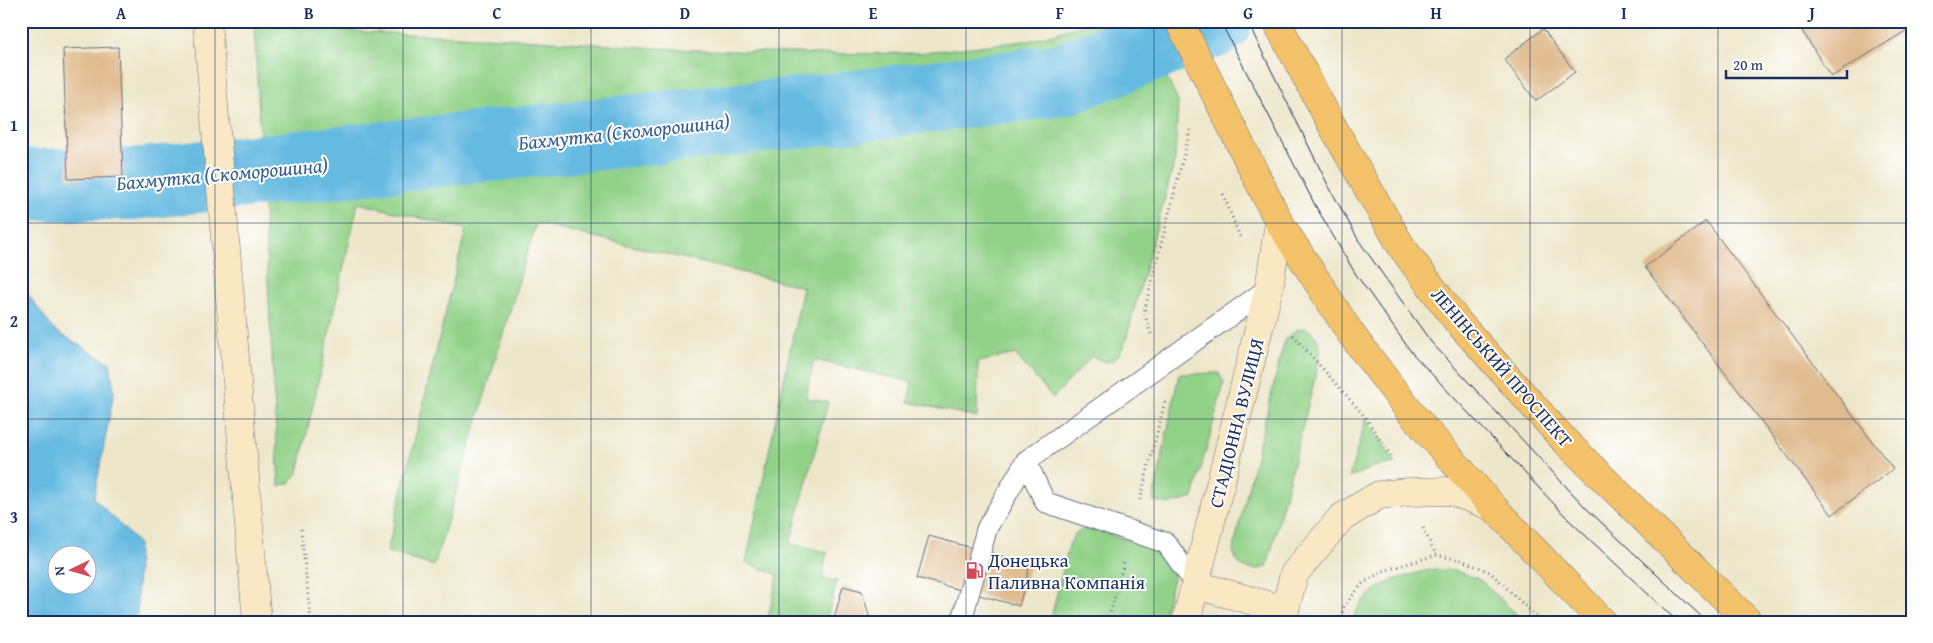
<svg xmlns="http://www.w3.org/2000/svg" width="1933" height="643" viewBox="0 0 1933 643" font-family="'Gentium Book Plus',serif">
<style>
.green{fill:#92d288;stroke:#568073}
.water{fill:#65bae1;stroke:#4074a0;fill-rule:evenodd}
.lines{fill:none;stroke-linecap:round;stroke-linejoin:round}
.river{stroke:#65bae1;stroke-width:72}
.building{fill:#e0bb8f}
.lane-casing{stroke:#646f83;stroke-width:22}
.secondary-casing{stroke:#646f83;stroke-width:29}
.primary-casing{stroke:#646f83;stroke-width:29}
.path{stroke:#646f83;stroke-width:3;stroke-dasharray:1 4;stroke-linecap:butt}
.lane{stroke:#fff;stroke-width:20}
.secondary{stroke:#fae7c3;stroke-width:28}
.primary{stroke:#f3c26a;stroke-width:28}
.tram{stroke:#1b2f5e;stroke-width:1}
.rail-casing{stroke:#1b2f5e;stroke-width:5.5}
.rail{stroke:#fff;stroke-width:4;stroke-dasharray:11;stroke-linecap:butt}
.grid{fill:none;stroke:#1b2f5e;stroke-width:1;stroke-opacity:0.55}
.labels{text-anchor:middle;stroke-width:4;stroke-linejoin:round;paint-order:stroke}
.street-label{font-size:19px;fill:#1b2f5e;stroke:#fff}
.poi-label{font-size:19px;fill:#1b2f5e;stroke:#fff;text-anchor:start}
.water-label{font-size:20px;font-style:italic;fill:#35608c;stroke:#fff}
.neatline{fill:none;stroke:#1b2f5e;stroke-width:2}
.grid-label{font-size:16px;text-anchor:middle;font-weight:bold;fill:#1b2f5e}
</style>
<rect width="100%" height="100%" fill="#fff"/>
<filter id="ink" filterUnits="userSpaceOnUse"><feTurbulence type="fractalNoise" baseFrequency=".02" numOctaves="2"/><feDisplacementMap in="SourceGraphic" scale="10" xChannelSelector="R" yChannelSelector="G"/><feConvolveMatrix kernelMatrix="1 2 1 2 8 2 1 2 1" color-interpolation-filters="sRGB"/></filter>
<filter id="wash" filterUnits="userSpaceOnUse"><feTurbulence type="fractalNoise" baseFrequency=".0096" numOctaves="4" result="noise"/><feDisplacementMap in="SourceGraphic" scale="20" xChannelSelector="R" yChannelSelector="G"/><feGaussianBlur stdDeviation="1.12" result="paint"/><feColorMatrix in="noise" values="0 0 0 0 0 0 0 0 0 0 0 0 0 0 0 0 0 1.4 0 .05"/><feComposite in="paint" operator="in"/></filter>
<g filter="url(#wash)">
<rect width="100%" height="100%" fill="#ede6c9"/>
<g class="green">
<path d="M 1096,21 L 1140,21 L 1178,101 L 1175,160 L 1125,343 C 1117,360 1111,368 1092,356 L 1053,398 L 1015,354 L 978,362 L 977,417 L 908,402 L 912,382 L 814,360 L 806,398 L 828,402 L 790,544 L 827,552 L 822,578 L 837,581 L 826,622 L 767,622 L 778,575 L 746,563 L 803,287 L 536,223 L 434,566 L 387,552 L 466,229 L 358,203 L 298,473 L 290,483 L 279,486 L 254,24 L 366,32 L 506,38 L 674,49 L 823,54 L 918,53 L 1033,40 Z"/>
<path d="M 1306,328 C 1320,336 1322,348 1319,362 L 1267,567 C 1250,572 1237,570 1233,550 L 1285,339 L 1298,329 Z"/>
<path d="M 1219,373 L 1224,383 L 1193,498 L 1171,504 L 1153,501 L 1179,374 Z"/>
<path d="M 1366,418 L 1395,463 L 1373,467 L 1349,478 Z"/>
<path d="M 1084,529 L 1096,530 L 1165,552 L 1174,562 L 1174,574 L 1162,622 L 1050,622 L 1069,545 L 1075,534 Z"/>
<path d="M 1435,569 L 1456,571 L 1479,579 L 1525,622 L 1352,622 C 1362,586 1403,575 1435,569 Z"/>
</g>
<path class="water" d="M 21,285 L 54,330 L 110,363 L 114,392 L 94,498 L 138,543 L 137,622 L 21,622 ZM 58,556 L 88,556 L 88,586 L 58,586 Z"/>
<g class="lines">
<path class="river" d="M 21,185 L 133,184 L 824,110 L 1061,80 L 1216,21"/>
</g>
<g id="blocks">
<g class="building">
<path d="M 1796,21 L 1912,21 L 1912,27 L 1831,77 Z"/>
<path d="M 1543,29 L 1575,72 L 1536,101 L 1504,59 Z"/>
<path d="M 118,47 L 123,177 L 68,179 L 63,49 Z"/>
<path d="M 1706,221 L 1893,469 L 1832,515 L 1645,267 Z"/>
<path d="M 929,536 L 1030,564 L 1019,606 L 917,578 Z"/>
<path d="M 843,586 L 862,591 L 871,622 L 833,622 Z"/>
</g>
</g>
</g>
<g filter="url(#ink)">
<use href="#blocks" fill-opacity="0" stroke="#646f83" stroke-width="1"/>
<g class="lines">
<defs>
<g id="lane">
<path d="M 1026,461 L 1045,502 L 1166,543 L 1196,585"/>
<path d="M 961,622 L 987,528 L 1026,461 L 1269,288"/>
</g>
<g id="secondary">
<path d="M 207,21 L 257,622"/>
<path d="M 1196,585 L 1285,610"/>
<path d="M 1186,622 L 1269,288 L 1279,222"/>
<path d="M 1282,622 L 1294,574 L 1341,518 L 1379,495 L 1409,492 L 1451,491 L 1493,507"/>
</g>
<g id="primary">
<path d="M 1179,21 L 1279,222 L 1351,334 L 1411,413 L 1493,507 L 1603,622"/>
<path d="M 1276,21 L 1334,129 L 1401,246 L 1457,321 L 1564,440 L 1749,622"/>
</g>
</defs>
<use href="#lane" class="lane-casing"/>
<use href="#secondary" class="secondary-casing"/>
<use href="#primary" class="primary-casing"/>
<g class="path">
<path d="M 1223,194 L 1240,237"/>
<path d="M 1151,334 L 1144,312 L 1191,127"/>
<path d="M 1293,335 L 1366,418 L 1392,458"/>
<path d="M 1140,500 L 1165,402"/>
<path d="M 1423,528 L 1436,555"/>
<path d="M 301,529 L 311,622"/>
<path d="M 1108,622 L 1124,562"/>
<path d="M 1340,622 L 1344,606 L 1363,583 L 1383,571 L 1436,555 L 1461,560 L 1490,572 L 1542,622"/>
</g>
<use href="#lane" class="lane"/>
<use href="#secondary" class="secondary"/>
<use href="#primary" class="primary"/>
<g class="tram">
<path d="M 1220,21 L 1315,205 L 1355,273 L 1412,353 L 1571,522 L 1678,622"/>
<path d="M 1247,21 L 1327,183 L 1359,241 L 1431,342 L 1586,508 L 1707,622"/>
</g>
<defs>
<path id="rail" d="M 769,21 L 815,23 L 855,21"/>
</defs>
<use href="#rail" class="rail-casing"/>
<use href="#rail" class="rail"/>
</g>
</g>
<path class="grid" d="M 215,21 L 215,622M 403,21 L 403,622M 591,21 L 591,622M 779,21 L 779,622M 966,21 L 966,622M 1154,21 L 1154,622M 1342,21 L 1342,622M 1530,21 L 1530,622M 1718,21 L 1718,622M 21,223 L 1912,223M 21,419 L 1912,419"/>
<defs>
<symbol id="fuel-bare" viewBox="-9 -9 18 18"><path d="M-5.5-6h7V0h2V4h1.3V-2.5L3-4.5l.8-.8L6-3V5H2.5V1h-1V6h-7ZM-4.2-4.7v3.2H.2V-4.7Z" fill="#d1495b" stroke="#fff" stroke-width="2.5" paint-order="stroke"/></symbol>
</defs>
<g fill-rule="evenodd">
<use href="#fuel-bare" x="962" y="558" width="25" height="25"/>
</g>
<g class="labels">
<g class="street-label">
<text transform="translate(1502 367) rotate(49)" y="7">ЛЕНІНСЬКИЙ ПРОСПЕКТ</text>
<text transform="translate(1236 423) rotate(-76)" y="7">СТАДІОННА ВУЛИЦЯ</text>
</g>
<g class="poi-label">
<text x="988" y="567">Донецька<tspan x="988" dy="22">Паливна Компанія</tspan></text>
</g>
<g class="water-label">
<text transform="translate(624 132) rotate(-6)" y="7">Бахмутка (Скоморошина)</text>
<text transform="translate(222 174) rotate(-5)" y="7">Бахмутка (Скоморошина)</text>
</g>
</g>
<rect width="1933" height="643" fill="none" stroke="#fff" stroke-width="55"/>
<g transform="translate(72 570) rotate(265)"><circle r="24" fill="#ffffff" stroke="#a4acbf"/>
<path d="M0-4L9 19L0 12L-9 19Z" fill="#d1495b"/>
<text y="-8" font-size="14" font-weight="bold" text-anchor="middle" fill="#1b2f5e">N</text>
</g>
<path d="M1726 70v8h121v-8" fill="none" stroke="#1b2f5e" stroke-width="2.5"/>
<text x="1733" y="70" font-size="15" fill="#1b2f5e" stroke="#ffffff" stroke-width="4" paint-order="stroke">20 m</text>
<rect x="28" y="28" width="1878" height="588" class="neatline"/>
<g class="grid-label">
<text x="121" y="19">A</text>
<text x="309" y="19">B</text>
<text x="497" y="19">C</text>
<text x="685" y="19">D</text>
<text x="873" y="19">E</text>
<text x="1060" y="19">F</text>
<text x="1248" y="19">G</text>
<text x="1436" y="19">H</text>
<text x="1624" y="19">I</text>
<text x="1812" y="19">J</text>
<text x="14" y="131">1</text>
<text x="14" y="327">2</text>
<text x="14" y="523">3</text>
</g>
</svg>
